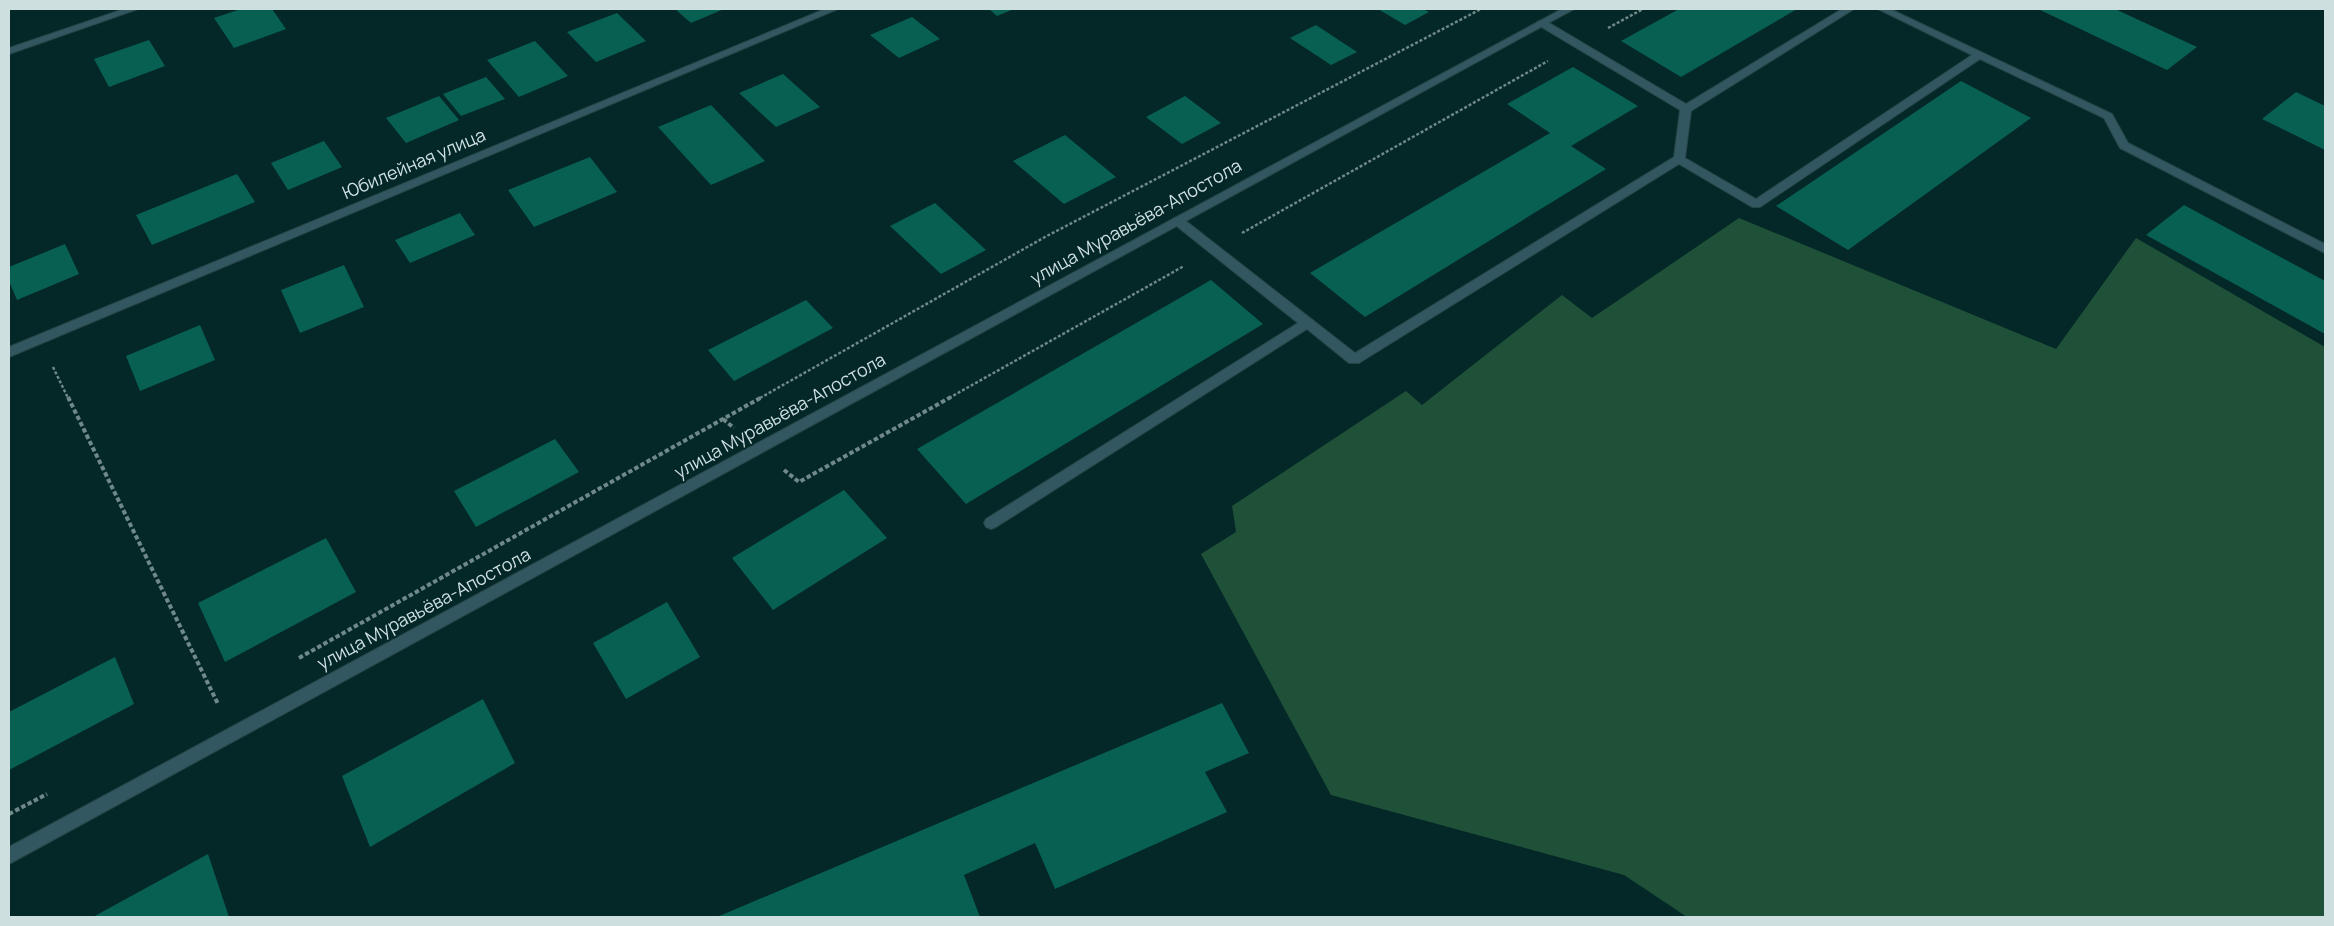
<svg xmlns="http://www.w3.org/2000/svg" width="2334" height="926" viewBox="0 0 2334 926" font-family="Manrope,sans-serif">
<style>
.green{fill:#1f5138}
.building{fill:#086053}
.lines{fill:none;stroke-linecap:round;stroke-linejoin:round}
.service-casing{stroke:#244445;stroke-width:2}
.minor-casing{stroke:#244445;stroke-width:2}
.tertiary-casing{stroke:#244445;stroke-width:2}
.path-far1{stroke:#6f8989;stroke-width:2.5;stroke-dasharray:3 2;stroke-linecap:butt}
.path{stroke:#6f8989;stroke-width:4;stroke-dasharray:4.5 2.5;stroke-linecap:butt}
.service{fill:#335760;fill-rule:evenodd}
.minor{fill:#335760;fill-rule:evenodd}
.tertiary{fill:#335760;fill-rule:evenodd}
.labels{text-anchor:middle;stroke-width:4;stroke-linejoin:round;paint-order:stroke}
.street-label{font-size:18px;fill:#cddfdf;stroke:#042728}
</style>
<rect width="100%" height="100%" fill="#042728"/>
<path class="green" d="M 1739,218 L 2056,349 L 2136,238 L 2325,347 L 2325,917 L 1687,917 L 1624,875 L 1331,795 L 1201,554 L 1236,532 L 1232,506 L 1406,391 L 1422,405 L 1562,295 L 1592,318 Z"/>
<g class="building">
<path d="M 241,9 L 272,9 L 286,29 L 234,48 L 214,18 Z"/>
<path d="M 675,9 L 724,9 L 691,23 Z"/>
<path d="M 989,9 L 1014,9 L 997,16 Z"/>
<path d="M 1378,9 L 1423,9 L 1429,12 L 1405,25 Z"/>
<path d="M 1679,9 L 1797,9 L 1681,77 L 1621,41 Z"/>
<path d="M 2038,9 L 2115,9 L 2197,47 L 2167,70 Z"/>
<path d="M 617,13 L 646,41 L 596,62 L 567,32 Z"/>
<path d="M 912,17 L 940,39 L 899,58 L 870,35 Z"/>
<path d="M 1316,25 L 1357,52 L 1331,65 L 1290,38 Z"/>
<path d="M 149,40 L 165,66 L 109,87 L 94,59 Z"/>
<path d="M 535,41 L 568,76 L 519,97 L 487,60 Z"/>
<path d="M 1573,67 L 1638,106 L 1571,146 L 1606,169 L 1365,317 L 1310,273 L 1550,133 L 1507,104 Z"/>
<path d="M 783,74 L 820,107 L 776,127 L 739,93 Z"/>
<path d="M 486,77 L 505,99 L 461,116 L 443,94 Z"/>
<path d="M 1961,81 L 2031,118 L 1848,250 L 1776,206 Z"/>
<path d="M 2296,92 L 2325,106 L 2325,150 L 2262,119 Z"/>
<path d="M 439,96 L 459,120 L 406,143 L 386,118 Z"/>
<path d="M 1185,96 L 1221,123 L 1182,144 L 1146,117 Z"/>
<path d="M 711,105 L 765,161 L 711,185 L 658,127 Z"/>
<path d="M 1065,135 L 1116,177 L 1064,204 L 1013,161 Z"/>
<path d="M 324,141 L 342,167 L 288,190 L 271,163 Z"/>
<path d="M 590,157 L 617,192 L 534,227 L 508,190 Z"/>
<path d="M 237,174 L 255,202 L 152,245 L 136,215 Z"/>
<path d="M 935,203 L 986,250 L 941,274 L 890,226 Z"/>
<path d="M 2184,205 L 2325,281 L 2325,334 L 2146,235 Z"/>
<path d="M 460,213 L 475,235 L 410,263 L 395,240 Z"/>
<path d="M 65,244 L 79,274 L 17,300 L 9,281 L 9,267 Z"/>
<path d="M 344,265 L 364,307 L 300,333 L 281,290 Z"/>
<path d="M 1211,280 L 1263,324 L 966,504 L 917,449 Z"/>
<path d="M 806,300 L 833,328 L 734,381 L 708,350 Z"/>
<path d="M 200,325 L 215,360 L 140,391 L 126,356 Z"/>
<path d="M 555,439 L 579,472 L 476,527 L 454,491 Z"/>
<path d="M 844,490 L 887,538 L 773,610 L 732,558 Z"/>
<path d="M 326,538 L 356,592 L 225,662 L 198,603 Z"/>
<path d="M 667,602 L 700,657 L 626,699 L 593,643 Z"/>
<path d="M 115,657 L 134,704 L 9,770 L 9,712 Z"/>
<path d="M 483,699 L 515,763 L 370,847 L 342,776 Z"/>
<path d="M 1222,703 L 1249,753 L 1205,772 L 1227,812 L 1055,889 L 1035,843 L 964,875 L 980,917 L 717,917 Z"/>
<path d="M 208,854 L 229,917 L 93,917 Z"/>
</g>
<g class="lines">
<defs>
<path id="service" d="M 1842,9 L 1854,9 L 1691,111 L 1685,158 L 1756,199 L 1972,55 L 1878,9 L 1890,9 L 2112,114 L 2128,143 L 2325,244 L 2325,253 L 2120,148 L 2104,118 L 1980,59 L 1760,207 L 1752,207 L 1679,164 L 1359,363 L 1349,363 L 1307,329 L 996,527 L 991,529 L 986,527 L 984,523 L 986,519 L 1298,323 L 1174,224 L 1172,221 L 1174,218 L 1182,218 L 1355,353 L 1674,157 L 1680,110 L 1538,25 L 1538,21 L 1546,21 L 1686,104 Z"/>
<g id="minor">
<path d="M 825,9 L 838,9 L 9,357 L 9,347 Z"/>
<path d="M 1562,9 L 1574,9 L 9,864 L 9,847 Z"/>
</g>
<path id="tertiary" d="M 124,9 L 138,9 L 9,54 L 9,48 Z"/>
</defs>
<use href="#service" class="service-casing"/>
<use href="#minor" class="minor-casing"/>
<use href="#tertiary" class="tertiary-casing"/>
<g class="path-far1">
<path d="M 1608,28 L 1643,9"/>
<path d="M 1242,233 L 1548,61"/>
<path d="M 53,367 L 68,398"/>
<path d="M 760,398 L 1045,237 L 1481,9"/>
<path d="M 949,398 L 1184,266"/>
</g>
<g class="path">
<path d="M 68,397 L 218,704"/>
<path d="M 723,419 L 734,428"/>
<path d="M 784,470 L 799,482 L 951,397"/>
<path d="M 299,658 L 762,397"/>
<path d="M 9,814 L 47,794"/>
</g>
<use href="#service" class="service"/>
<use href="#minor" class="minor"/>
<use href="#tertiary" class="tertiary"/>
</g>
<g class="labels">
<g class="street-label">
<text transform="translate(414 164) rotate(-23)" y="6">Юбилейная улица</text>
<text transform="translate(1136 222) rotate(-29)" y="6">улица Муравьёва-Апостола</text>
<text transform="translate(780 416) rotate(-29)" y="6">улица Муравьёва-Апостола</text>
<text transform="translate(424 609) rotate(-28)" y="6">улица Муравьёва-Апостола</text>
</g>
</g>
<rect width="2334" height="926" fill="none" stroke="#cddfdf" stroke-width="20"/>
</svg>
